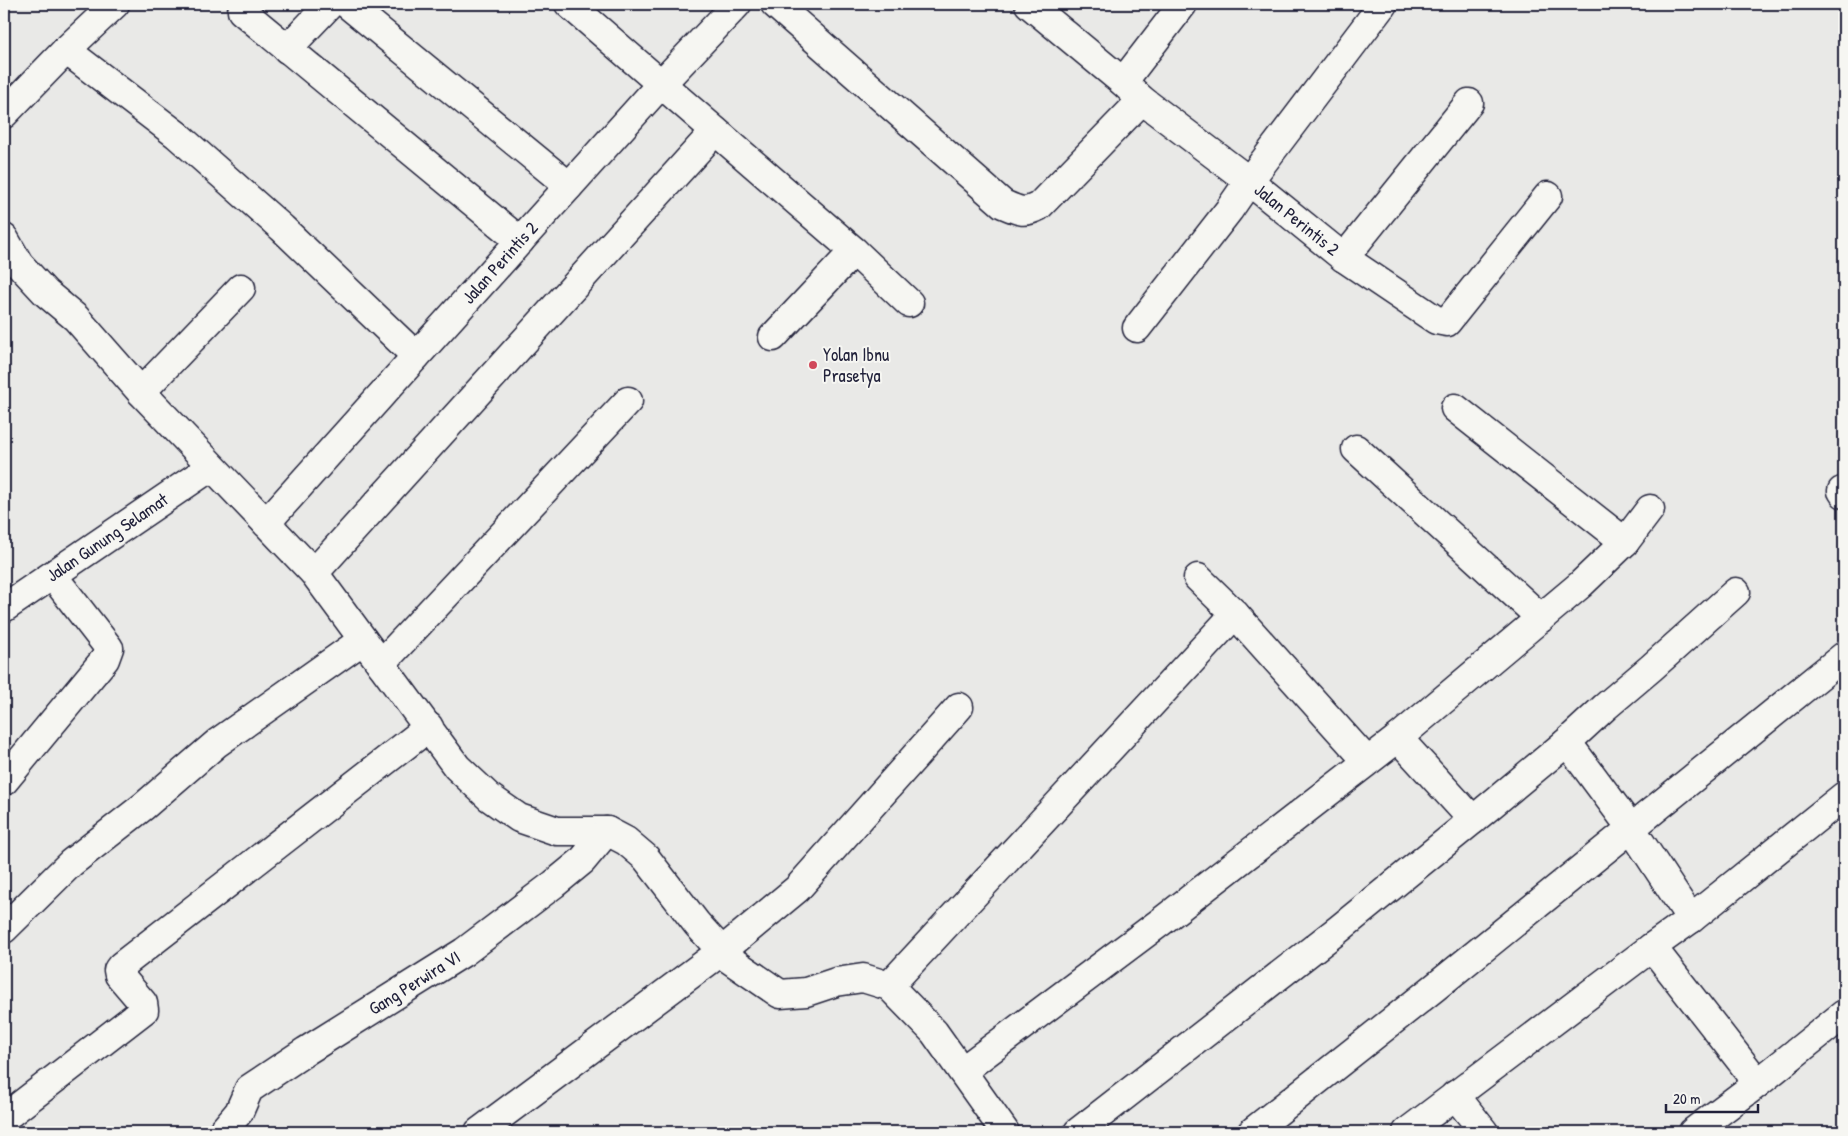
<svg xmlns="http://www.w3.org/2000/svg" width="1848" height="1136" viewBox="0 0 1848 1136" font-family="'Patrick Hand',sans-serif">
<style>
.lines{fill:none;stroke-linecap:round;stroke-linejoin:round}
.minor-casing{stroke:#22223b;stroke-width:31}
.minor{stroke:#f6f6f2;stroke-width:28}
.poi-dot{fill:#d1495b;stroke:#f6f6f2;stroke-width:2}
.labels{text-anchor:middle;stroke-width:4;stroke-linejoin:round;paint-order:stroke}
.street-label{font-size:18px;fill:#22223b;stroke:#f6f6f2}
.poi-label{font-size:18px;fill:#22223b;stroke:#f6f6f2;text-anchor:start}
</style>
<rect width="100%" height="100%" fill="#e9e9e7"/>
<filter id="ink" filterUnits="userSpaceOnUse"><feTurbulence type="fractalNoise" baseFrequency=".02" numOctaves="2"/><feDisplacementMap in="SourceGraphic" scale="10" xChannelSelector="R" yChannelSelector="G"/><feConvolveMatrix kernelMatrix="1 2 1 2 8 2 1 2 1" color-interpolation-filters="sRGB"/></filter>
<g filter="url(#ink)">
<g class="lines">
<defs>
<g id="minor">
<path d="M 347,4 L 569,186"/>
<path d="M 569,4 L 854,251 L 909,303"/>
<path d="M 775,4 L 1003,204 C 1019,211 1024,214 1039,206 L 1142,100"/>
<path id="s1" d="M 1029,4 L 1123,82 L 1142,100 L 1249,181 L 1344,258 L 1436,320 L 1447,322 L 1548,196"/>
<path d="M 242,11 L 520,241"/>
<path d="M 287,49 L 330,4"/>
<path d="M 66,50 L 177,135 L 282,228 L 416,356"/>
<path d="M 1123,82 L 1183,4"/>
<path d="M 4,114 L 66,50 L 115,4"/>
<path d="M 4,238 L 19,264 L 46,293 L 76,318 L 141,392 L 314,573 L 457,767 L 489,797 L 519,818 L 557,831 L 607,831 L 626,841 L 646,858 L 697,924 L 729,959 L 780,994 L 806,992 L 836,982 L 863,978 L 889,986 L 934,1032 L 1005,1132"/>
<path d="M 1344,258 L 1469,103"/>
<path d="M 1137,328 L 1229,210 L 1249,181 L 1383,4"/>
<path d="M 773,337 L 854,251"/>
<path d="M 141,392 L 241,288"/>
<path d="M 1455,408 L 1625,542"/>
<path d="M 1356,449 L 1541,618"/>
<path d="M 1842,491 L 1844,494"/>
<path id="s2" d="M 266,523 L 661,84 L 737,4"/>
<path d="M 314,573 L 715,131"/>
<path d="M 1198,578 L 1235,614 L 1367,761"/>
<path id="s3" d="M 4,608 L 211,467"/>
<path d="M 381,664 L 628,401"/>
<path d="M 1398,738 L 1473,820"/>
<path d="M 1567,742 L 1631,828 L 1691,919"/>
<path d="M 4,781 L 105,659 L 109,648 L 53,576"/>
<path d="M 4,929 L 71,863 L 144,806 L 217,743 L 363,640"/>
<path d="M 1652,947 L 1758,1083"/>
<path d="M 889,986 L 1235,614"/>
<path d="M 962,1071 L 1162,921 L 1398,738 L 1580,585 L 1625,542 L 1650,509"/>
<path d="M 1455,1095 L 1484,1132"/>
<path d="M 4,1118 L 144,1010 L 143,1003 L 119,975 L 118,970 L 121,966 L 429,727"/>
<path id="s4" d="M 222,1132 L 239,1112 L 249,1089 L 306,1051 L 464,952 L 554,884 L 582,861 L 607,831"/>
<path d="M 479,1132 L 722,951 L 797,889 L 959,707"/>
<path d="M 1078,1132 L 1339,929 L 1473,820 L 1567,742 L 1605,707 L 1651,668 L 1736,592"/>
<path d="M 1252,1132 L 1434,988 L 1844,656"/>
<path d="M 1407,1132 L 1652,947 L 1691,919 L 1844,796"/>
<path d="M 1693,1132 L 1758,1083 L 1844,1014"/>
</g>
</defs>
<use href="#minor" class="minor-casing"/>
<use href="#minor" class="minor"/>
</g>
</g>
<circle class="poi-dot" cx="813" cy="365" r="5"/>
<g class="labels">
<g class="street-label">
<text dy="6" stroke="none"><textPath href="#s1" startOffset="344">Jalan Perintis 2</textPath></text>
<text dy="6" stroke="none"><textPath href="#s2" startOffset="350">Jalan Perintis 2</textPath></text>
<text dy="6" stroke="none"><textPath href="#s3" startOffset="125">Jalan Gunung Selamat</textPath></text>
<text dy="6" stroke="none"><textPath href="#s4" startOffset="248">Gang Perwira VI</textPath></text>
</g>
<g class="poi-label">
<text x="823" y="361">Yolan Ibnu<tspan x="823" dy="21">Prasetya</tspan></text>
</g>
</g>
<rect width="1848" height="1136" fill="none" stroke="#f6f6f2" stroke-width="20"/>
<rect x="10" y="10" width="1828" height="1116" fill="none" stroke="#22223b" stroke-width="2" filter="url(#ink)"/>
<path d="M1666 1104v8h92v-8" fill="none" stroke="#22223b" stroke-width="2.5"/>
<text x="1673" y="1104" font-size="15" fill="#22223b" stroke="#f6f6f2" stroke-width="4" paint-order="stroke">20 m</text>
</svg>
